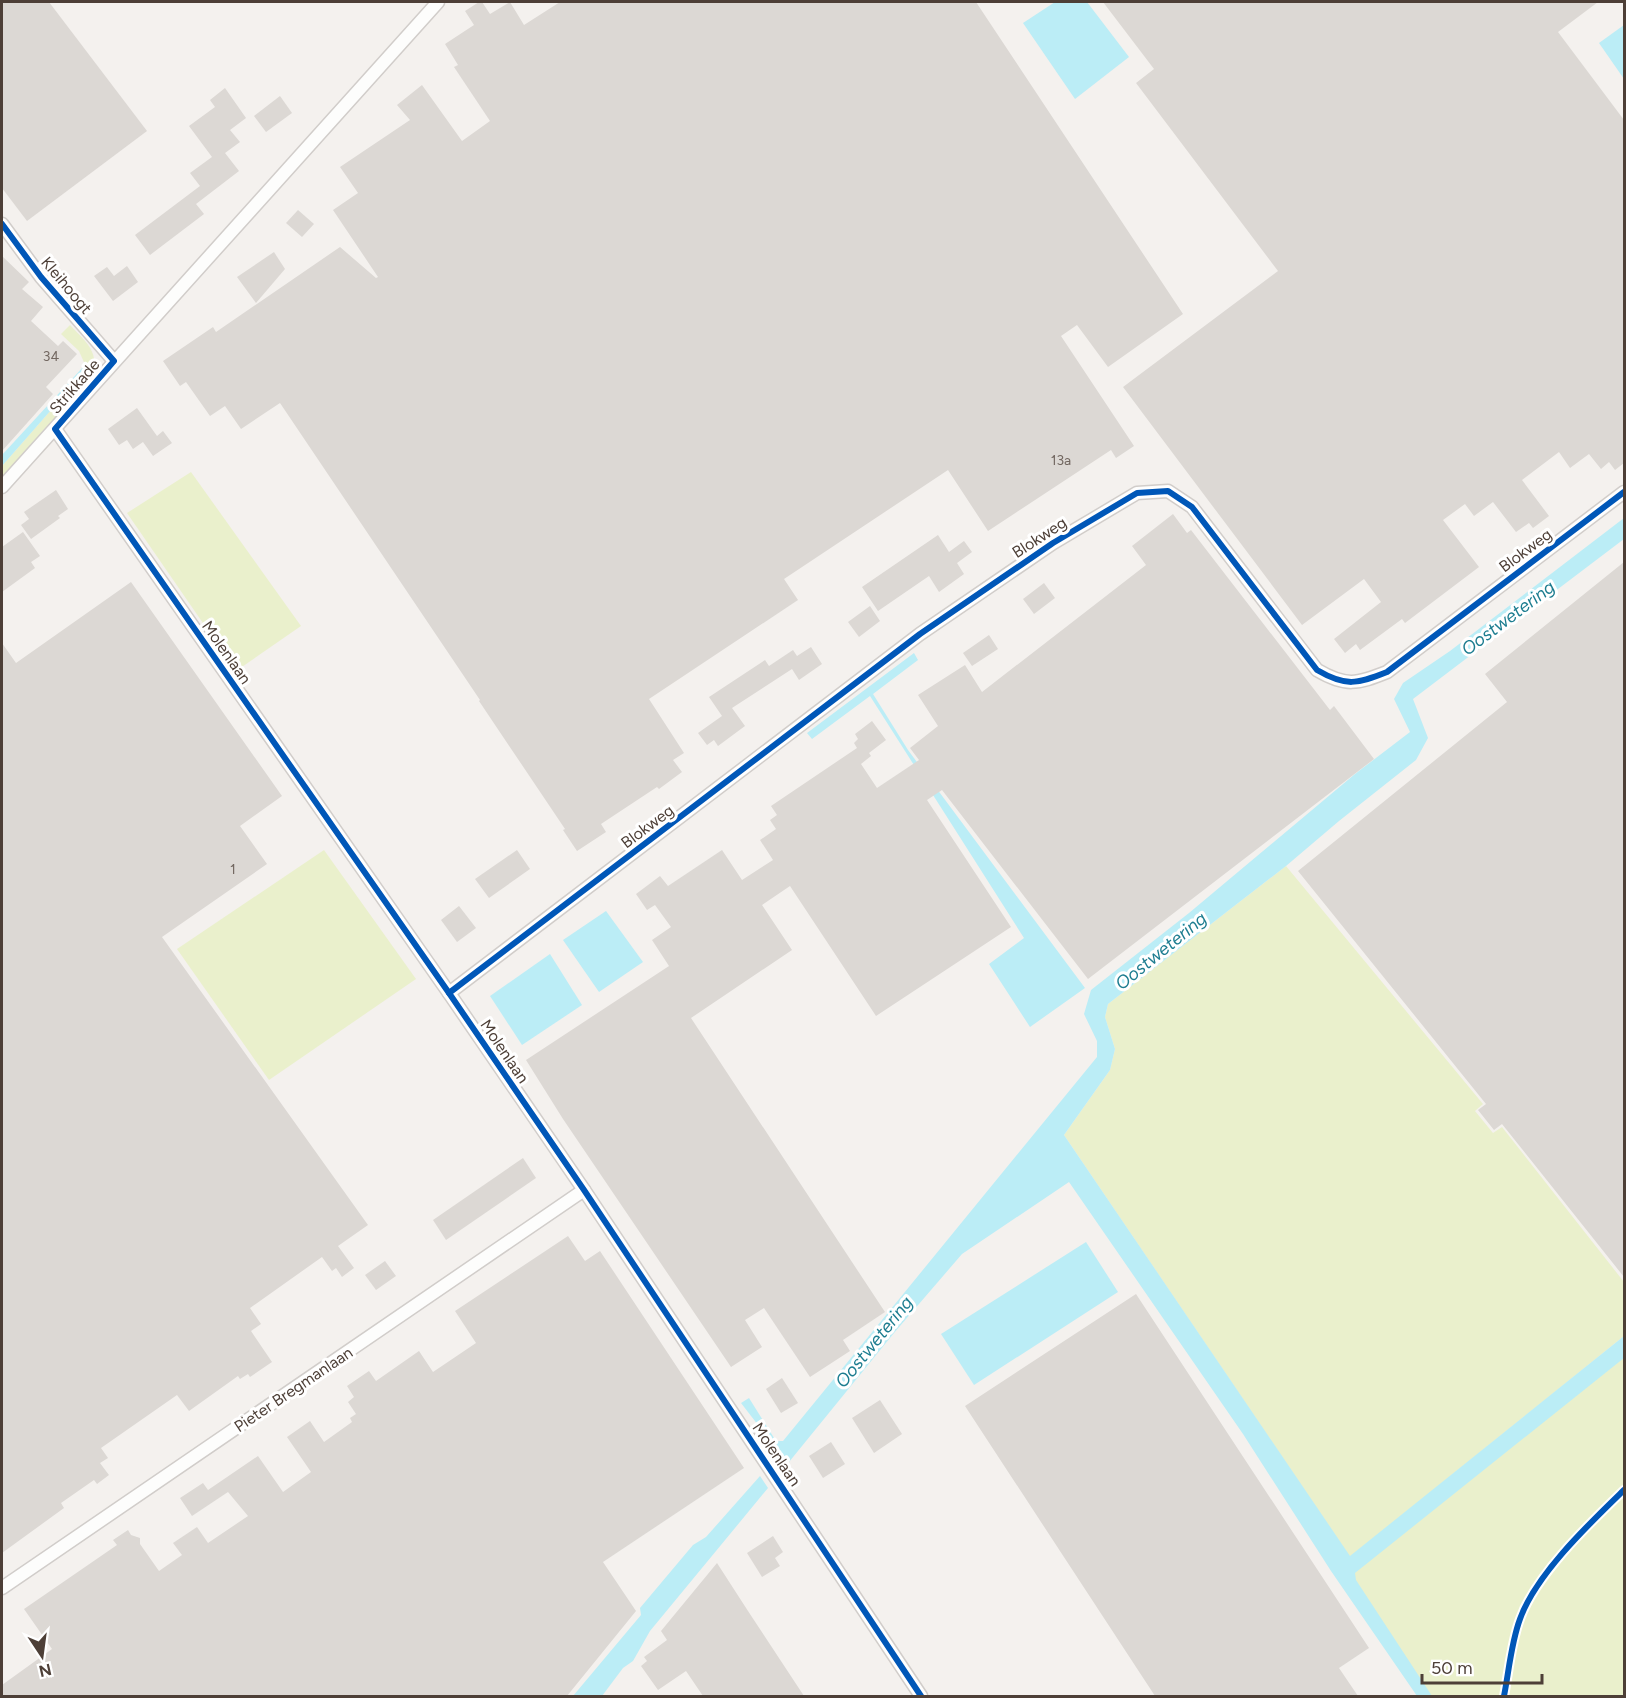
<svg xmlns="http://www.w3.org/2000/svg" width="1626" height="1698" viewBox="0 0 1626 1698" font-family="Figtree,sans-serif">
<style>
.green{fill:#eaf0cc}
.water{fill:#bbedf6}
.building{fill:#dcd8d4}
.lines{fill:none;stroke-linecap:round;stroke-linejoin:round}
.minor-casing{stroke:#d1cdca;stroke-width:15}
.minor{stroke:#fdfdfc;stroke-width:12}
.cycleway-casing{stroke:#fff;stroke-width:10}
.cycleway{stroke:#0057b8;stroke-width:6}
.labels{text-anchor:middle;stroke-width:6;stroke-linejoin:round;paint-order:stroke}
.number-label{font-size:14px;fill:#726760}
.street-label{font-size:16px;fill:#4d3f37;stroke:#fff}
.water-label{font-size:18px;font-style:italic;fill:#1d7d90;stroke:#fff}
</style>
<rect width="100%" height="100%" fill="#f4f1ee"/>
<g class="green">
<path d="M 70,325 C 89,345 105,357 85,384 L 2,477 L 2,466 L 87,369 L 79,351 L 61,334 Z"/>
<path d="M 191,472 L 301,626 L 236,671 L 127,513 Z"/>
<path d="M 324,850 L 416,979 L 269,1080 L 177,949 Z"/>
<path d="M 1286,866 L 1483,1104 L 1475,1111 L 1493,1133 L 1502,1127 L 1624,1282 L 1624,1336 L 1350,1557 L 1064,1135 L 1110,1070 L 1115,1049 L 1105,1017 L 1108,1004 Z"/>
<path d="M 1624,1342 L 1624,1696 L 1423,1696 L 1341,1573 Z"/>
</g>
<g class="water">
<path d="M 1055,2 L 1087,2 L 1129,57 L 1075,99 L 1023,23 Z"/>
<path d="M 1624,25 L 1624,79 L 1599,43 Z"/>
<path d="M 84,366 L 87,369 L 2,466 L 2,455 Z"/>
<path d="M 1624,518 L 1624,539 L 1413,699 L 1428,738 L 1416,760 L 1339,821 L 1286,866 L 1108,1004 L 1105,1017 L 1115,1049 L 1110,1070 L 1064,1135 L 1350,1556 L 1624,1336 L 1624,1358 L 1355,1573 L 1356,1580 L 1432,1696 L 1417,1696 L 1331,1571 L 1243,1434 L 1069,1182 L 962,1254 L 894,1333 L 789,1462 L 782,1456 L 741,1403 L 749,1398 L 776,1441 L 783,1441 L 1097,1057 L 1097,1041 L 1084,1014 L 1091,990 L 1189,913 L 1355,774 L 1410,732 L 1394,699 L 1403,683 L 1450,651 Z"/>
<path d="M 914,653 L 918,660 L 873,694 L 908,750 L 1085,988 L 1030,1027 L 989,964 L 1024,938 L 870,696 L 812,739 L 807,733 Z"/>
<path d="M 606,911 L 643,962 L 599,992 L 563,940 Z"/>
<path d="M 550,954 L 582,1005 L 522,1045 L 490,996 Z"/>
<path d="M 1086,1242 L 1118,1292 L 974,1385 L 941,1334 Z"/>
<path d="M 760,1476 L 768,1488 L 650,1631 L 633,1661 L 623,1668 L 602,1696 L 573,1696 L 641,1615 L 640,1608 L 693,1545 L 706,1537 Z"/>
</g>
<g class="building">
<path d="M 2,2 L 49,2 L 147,131 L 27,221 L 2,188 Z"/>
<path d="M 479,2 L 482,2 L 490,14 L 510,2 L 524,25 L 560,2 L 976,2 L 1183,314 L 1108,367 L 1077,325 L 1061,336 L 1134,446 L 1116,458 L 1111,450 L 988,531 L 948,470 L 784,579 L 798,600 L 649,699 L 684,753 L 673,760 L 682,772 L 659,789 L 657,787 L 601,824 L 606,832 L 577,851 L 563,830 L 565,829 L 479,701 L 480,700 L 280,403 L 241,429 L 225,406 L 210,416 L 186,382 L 180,386 L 163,361 L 213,327 L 216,332 L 340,247 L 376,278 L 378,277 L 333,210 L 358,193 L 340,167 L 410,120 L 397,105 L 422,85 L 462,141 L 490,121 L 454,67 L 458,65 L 445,44 L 474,25 L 465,11 Z"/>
<path d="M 1103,2 L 1598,2 L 1558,32 L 1624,120 L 1624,463 L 1615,470 L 1609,462 L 1601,469 L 1589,454 L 1570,468 L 1559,452 L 1522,480 L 1549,516 L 1533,528 L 1529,523 L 1516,532 L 1493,502 L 1474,516 L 1465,504 L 1443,520 L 1479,567 L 1405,623 L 1402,619 L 1360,650 L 1356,644 L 1345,653 L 1334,639 L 1381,602 L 1364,579 L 1302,625 L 1123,387 L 1278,271 L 1136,83 L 1154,69 Z"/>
<path d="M 225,88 L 246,118 L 230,130 L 240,142 L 225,153 L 239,171 L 196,204 L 204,214 L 150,255 L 135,235 L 200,186 L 190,173 L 212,157 L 189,126 L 215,107 L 210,100 Z"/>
<path d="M 280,96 L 292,113 L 266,132 L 254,116 Z"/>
<path d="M 298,210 L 314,224 L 302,237 L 286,223 Z"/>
<path d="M 274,252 L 285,269 L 256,303 L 237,277 Z"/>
<path d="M 2,256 L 29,282 L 22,289 L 43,307 L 31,321 L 58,346 L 63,341 L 77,354 L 46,387 L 53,394 L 2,451 Z"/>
<path d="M 127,266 L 138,282 L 113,301 L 94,276 L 107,267 L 114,276 Z"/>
<path d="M 137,408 L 157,436 L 163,431 L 172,443 L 153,456 L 143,442 L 133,449 L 127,440 L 119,445 L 108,429 Z"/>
<path d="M 56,490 L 68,509 L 58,516 L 60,518 L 31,539 L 21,525 L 29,519 L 24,512 Z"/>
<path d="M 1173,514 L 1187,533 L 1191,530 L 1330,710 L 1334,706 L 1374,759 L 1088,979 L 942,790 L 927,800 L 1011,927 L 876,1016 L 790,886 L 762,905 L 792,950 L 691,1018 L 885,1312 L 843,1340 L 850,1351 L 810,1377 L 764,1308 L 745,1320 L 762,1347 L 731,1367 L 563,1119 L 526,1060 L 669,966 L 652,940 L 671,927 L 655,905 L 647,910 L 636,894 L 660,876 L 668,886 L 722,850 L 742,880 L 773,860 L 760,840 L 776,829 L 770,820 L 777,815 L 771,806 L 857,748 L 854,743 L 858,739 L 855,734 L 872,721 L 886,740 L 869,753 L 871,756 L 861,764 L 877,788 L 919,760 L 910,748 L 938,726 L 918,695 L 965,665 L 982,692 L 1146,565 L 1132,546 Z"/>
<path d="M 23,532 L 40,556 L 31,562 L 35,568 L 2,592 L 2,547 Z"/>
<path d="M 938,535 L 949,552 L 964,541 L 972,552 L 957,563 L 964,574 L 939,592 L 929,576 L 878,611 L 862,587 Z"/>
<path d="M 1624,562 L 1624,1277 L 1502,1124 L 1494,1130 L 1478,1110 L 1486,1104 L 1298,871 L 1507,702 L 1485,674 Z"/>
<path d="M 131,582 L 282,796 L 240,826 L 267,864 L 162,937 L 368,1225 L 338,1246 L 354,1268 L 342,1277 L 336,1268 L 332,1271 L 322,1257 L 250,1308 L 261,1324 L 251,1331 L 272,1362 L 250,1377 L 248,1374 L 240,1379 L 238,1376 L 189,1411 L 177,1395 L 101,1448 L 108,1458 L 100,1463 L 109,1475 L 97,1484 L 94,1480 L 61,1503 L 64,1508 L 2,1553 L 2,643 L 16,663 Z"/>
<path d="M 1044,583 L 1055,598 L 1034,614 L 1023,599 Z"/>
<path d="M 870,606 L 880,621 L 859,637 L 848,622 Z"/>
<path d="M 989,635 L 998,649 L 972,666 L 963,653 Z"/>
<path d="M 811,647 L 822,664 L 799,680 L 792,669 L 732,708 L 745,726 L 718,746 L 714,740 L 707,745 L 698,733 L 722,716 L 709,697 L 765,660 L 769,666 L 793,650 L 797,656 Z"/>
<path d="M 517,850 L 530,869 L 489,898 L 475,879 Z"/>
<path d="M 459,906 L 476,928 L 457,942 L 441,920 Z"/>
<path d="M 523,1158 L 536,1178 L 446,1240 L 433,1220 Z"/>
<path d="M 568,1236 L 585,1261 L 600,1251 L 744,1468 L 603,1562 L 636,1611 L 567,1696 L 2,1696 L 2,1685 L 52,1649 L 24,1609 L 117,1545 L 113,1540 L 128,1530 L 131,1535 L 140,1538 L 140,1544 L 159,1571 L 182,1555 L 173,1543 L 197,1527 L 208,1543 L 248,1516 L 228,1492 L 192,1516 L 180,1498 L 203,1483 L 208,1490 L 258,1456 L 283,1492 L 311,1472 L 287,1437 L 310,1421 L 324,1442 L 352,1422 L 350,1418 L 356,1414 L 348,1402 L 354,1397 L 347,1386 L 369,1371 L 376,1381 L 419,1351 L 433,1372 L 476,1343 L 455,1311 Z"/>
<path d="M 385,1261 L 396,1276 L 376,1290 L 365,1275 Z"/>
<path d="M 1136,1294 L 1369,1648 L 1339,1668 L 1358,1696 L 1155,1696 L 965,1406 Z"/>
<path d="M 782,1378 L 798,1403 L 781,1413 L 766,1389 Z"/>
<path d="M 880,1400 L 902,1434 L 874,1453 L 852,1418 Z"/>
<path d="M 831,1442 L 845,1464 L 823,1478 L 809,1456 Z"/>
<path d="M 773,1536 L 783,1552 L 775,1558 L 780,1566 L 762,1577 L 747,1553 Z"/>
<path d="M 717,1563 L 748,1611 L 804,1696 L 703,1696 L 686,1671 L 658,1690 L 641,1666 L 647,1661 L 644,1657 L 667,1640 L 661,1631 Z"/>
</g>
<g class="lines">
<defs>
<g id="minor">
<path d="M 2,224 L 41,277 L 114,361"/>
<path d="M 55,429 L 449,993 L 584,1190 L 921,1696"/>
<path d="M 2,487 L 438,2"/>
<path d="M 449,993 L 920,634 L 1053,543 L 1137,493 L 1168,491 L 1192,507 L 1317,670 C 1346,687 1357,684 1387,672 L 1624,492"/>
<path d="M 2,1588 L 584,1190"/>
</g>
</defs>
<use href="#minor" class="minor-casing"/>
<use href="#minor" class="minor"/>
<defs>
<g id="cycleway">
<path d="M 2,224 L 41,277 L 114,361 L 55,429 L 449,993 L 584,1190 L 921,1696"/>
<path d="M 449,993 L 920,634 L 1053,543 L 1137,493 L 1168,491 L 1192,507 L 1317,670 C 1346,687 1357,684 1387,672 L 1624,492"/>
<path d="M 1504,1696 C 1509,1671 1511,1643 1520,1619 C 1536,1574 1590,1523 1624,1490"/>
</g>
</defs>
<use href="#cycleway" class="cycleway-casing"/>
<use href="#cycleway" class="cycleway"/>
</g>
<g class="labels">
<g class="number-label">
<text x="51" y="361">34</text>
<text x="1061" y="465">13a</text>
<text x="233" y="874">1</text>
</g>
<g class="street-label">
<text transform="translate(67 285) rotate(50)" y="6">Kleihoogt</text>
<text transform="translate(74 386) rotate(-49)" y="6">Strikkade</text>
<text transform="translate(1039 537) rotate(-33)" y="6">Blokweg</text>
<text transform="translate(1525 550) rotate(-37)" y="6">Blokweg</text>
<text transform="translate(227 652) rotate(55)" y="6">Molenlaan</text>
<text transform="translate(647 826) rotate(-37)" y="6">Blokweg</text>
<text transform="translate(505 1051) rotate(56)" y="6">Molenlaan</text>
<text transform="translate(293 1389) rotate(-34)" y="6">Pieter Bregmanlaan</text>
<text transform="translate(777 1454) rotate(56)" y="6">Molenlaan</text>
</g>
<g class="water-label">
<text transform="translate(1508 618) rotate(-37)" y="6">Oostwetering</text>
<text transform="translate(1161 951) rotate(-39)" y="6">Oostwetering</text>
<text transform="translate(874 1342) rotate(-51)" y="6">Oostwetering</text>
</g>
</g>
<rect width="1626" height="1698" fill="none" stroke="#4d3f37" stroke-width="6"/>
<g transform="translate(42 1656) rotate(167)" stroke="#ffffff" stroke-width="4.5" paint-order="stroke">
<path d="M0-4.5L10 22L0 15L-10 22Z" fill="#4d3f37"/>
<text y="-9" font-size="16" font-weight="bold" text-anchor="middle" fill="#4d3f37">N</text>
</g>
<path d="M1422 1674v9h120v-9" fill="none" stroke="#4d3f37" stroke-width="3"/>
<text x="1431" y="1674" font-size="18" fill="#4d3f37" stroke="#ffffff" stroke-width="4.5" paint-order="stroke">50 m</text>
</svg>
